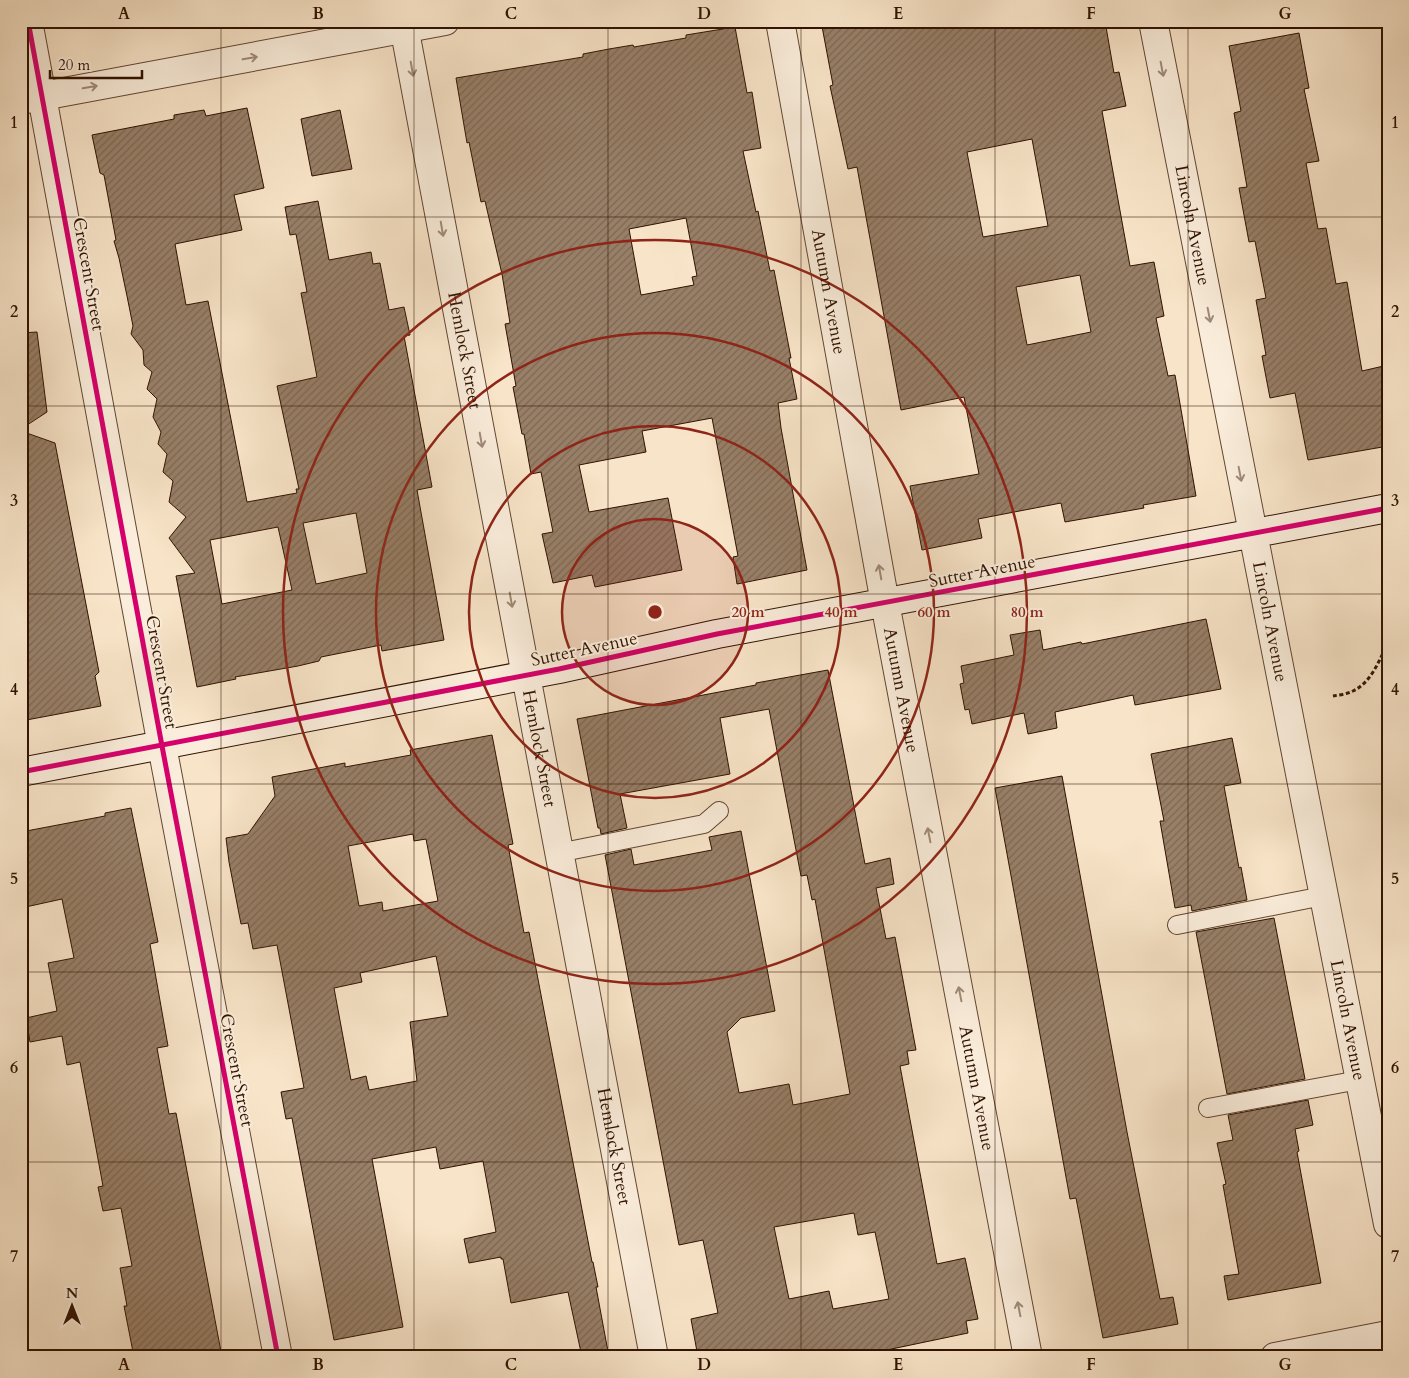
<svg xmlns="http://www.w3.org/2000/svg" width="1409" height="1378" viewBox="0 0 1409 1378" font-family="Cardo,serif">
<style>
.building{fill:url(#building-hatch);stroke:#301200;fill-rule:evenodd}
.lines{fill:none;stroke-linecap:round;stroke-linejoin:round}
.lane-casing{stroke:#624632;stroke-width:20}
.street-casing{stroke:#624632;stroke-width:30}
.secondary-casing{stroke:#301200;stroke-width:30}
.path{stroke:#301200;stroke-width:3;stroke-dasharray:4 2.5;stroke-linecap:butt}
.lane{stroke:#faeddb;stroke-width:18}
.street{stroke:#faeddb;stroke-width:28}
.secondary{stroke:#faeddb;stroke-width:28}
.cycleway-casing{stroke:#faeddb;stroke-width:8}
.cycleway{stroke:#d6006c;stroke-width:5}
.oneway{stroke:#9f8a78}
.grid{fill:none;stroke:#301200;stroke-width:1;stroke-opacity:0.55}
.ring{fill:none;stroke:#8f2418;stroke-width:2.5}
.labels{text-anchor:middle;stroke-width:4;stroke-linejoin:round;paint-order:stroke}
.street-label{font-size:18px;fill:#301200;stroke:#faeddb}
.centre{fill:#8f2418;stroke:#faeddb;stroke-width:2.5}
.ring-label{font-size:15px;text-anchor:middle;font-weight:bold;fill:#8f2418;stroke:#faeddb;stroke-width:4;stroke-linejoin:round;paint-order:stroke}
.neatline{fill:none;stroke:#301200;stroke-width:2}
.grid-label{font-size:16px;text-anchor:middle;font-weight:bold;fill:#301200}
</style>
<defs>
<pattern id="building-hatch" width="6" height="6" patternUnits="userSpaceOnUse" patternTransform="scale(1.25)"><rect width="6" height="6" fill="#987f68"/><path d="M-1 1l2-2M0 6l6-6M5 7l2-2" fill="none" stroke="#7c6753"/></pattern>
</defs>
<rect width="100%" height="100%" fill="#f8e4c8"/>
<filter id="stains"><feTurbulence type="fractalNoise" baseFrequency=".004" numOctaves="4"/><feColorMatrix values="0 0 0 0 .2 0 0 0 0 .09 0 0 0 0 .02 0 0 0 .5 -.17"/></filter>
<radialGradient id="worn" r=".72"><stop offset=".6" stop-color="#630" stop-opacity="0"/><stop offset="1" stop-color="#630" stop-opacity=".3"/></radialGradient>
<g class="building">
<path d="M 821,21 L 1105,21 L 1114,73 L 1119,72 L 1126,106 L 1102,111 L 1130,266 L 1154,262 L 1164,316 L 1156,318 L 1168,376 L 1175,375 L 1196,496 L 1143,505 L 1144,508 L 1065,522 L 1061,503 L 978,519 L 982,538 L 922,550 L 910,486 L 979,474 L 964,397 L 901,410 L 857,167 L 848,169 L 830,86 L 833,85 ZM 1032,139 L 1048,226 L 983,237 L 967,152 ZM 1080,275 L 1091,332 L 1027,345 L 1016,287 Z"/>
<path d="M 735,27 L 747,93 L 752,92 L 761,148 L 743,151 L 756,212 L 758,211 L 770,271 L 774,270 L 791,358 L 789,358 L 797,399 L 778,403 L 781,428 L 807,570 L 737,584 L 733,557 L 738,556 L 712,418 L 642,431 L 646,452 L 579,465 L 589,512 L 668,498 L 682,570 L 595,587 L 592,575 L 553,583 L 542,534 L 553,532 L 541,472 L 531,474 L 524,434 L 522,434 L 513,387 L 516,386 L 505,324 L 510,323 L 502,274 L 485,201 L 481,202 L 469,142 L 467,143 L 456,78 L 583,57 L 583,54 L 609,49 L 633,45 L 634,47 L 686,38 L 686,35 ZM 686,218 L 697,276 L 692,277 L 694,285 L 641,295 L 629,229 Z"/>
<path d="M 1299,33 L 1309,88 L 1304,89 L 1319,161 L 1306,163 L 1318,229 L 1326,228 L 1336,284 L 1347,282 L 1362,371 L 1388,365 L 1388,446 L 1308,460 L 1295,393 L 1270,398 L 1262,356 L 1266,355 L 1256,300 L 1266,298 L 1255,241 L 1249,242 L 1239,188 L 1247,187 L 1234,113 L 1241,111 L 1229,46 Z"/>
<path d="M 247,108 L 264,188 L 234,195 L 242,230 L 175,244 L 186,305 L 208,301 L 247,502 L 297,493 L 296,489 L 299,489 L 277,386 L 317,377 L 301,293 L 307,292 L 296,234 L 290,235 L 285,207 L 318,201 L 329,260 L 371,252 L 373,264 L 380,263 L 389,310 L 404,307 L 410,335 L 404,336 L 432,487 L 417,490 L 444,640 L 382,651 L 381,645 L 321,657 L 319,661 L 298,666 L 235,677 L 236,679 L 197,687 L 176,576 L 195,573 L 169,538 L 186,517 L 169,502 L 173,481 L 163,472 L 167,454 L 158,444 L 161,432 L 153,417 L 157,399 L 147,389 L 152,372 L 144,365 L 143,350 L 131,334 L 133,326 L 127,296 L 119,258 L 114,241 L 116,240 L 104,175 L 100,173 L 92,135 L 174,119 L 174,115 L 204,110 L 206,116 ZM 356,513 L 367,573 L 316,584 L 303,523 ZM 278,527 L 292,590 L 222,604 L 210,540 Z"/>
<path d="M 340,110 L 352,169 L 312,176 L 301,119 Z"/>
<path d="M 37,332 L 47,412 L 21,429 L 21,333 Z"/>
<path d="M 21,431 L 55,443 L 99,672 L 95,676 L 101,706 L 21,721 Z"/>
<path d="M 1206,619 L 1221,689 L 1135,705 L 1133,695 L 1055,712 L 1057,728 L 1028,734 L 1024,713 L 972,724 L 969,709 L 965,710 L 960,684 L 964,683 L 961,666 L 1014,655 L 1010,635 L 1040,630 L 1043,650 L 1081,642 L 1082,644 Z"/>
<path d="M 828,670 L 865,864 L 890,858 L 894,884 L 876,888 L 886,939 L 895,937 L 916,1050 L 907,1051 L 909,1064 L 900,1066 L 937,1264 L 965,1258 L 978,1319 L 966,1321 L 968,1333 L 882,1351 L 883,1357 L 698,1357 L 691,1319 L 718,1313 L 703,1240 L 679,1245 L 605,855 L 631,849 L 634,865 L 712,850 L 709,837 L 741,831 L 775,1011 L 741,1018 L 727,1032 L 739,1093 L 789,1084 L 793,1105 L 850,1094 L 815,899 L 812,900 L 807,875 L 801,876 L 769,709 L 720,718 L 730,774 L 620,794 L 627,828 L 601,834 L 600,828 L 598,828 L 577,719 L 756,685 L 756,683 ZM 854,1213 L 858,1235 L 875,1232 L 889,1299 L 833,1309 L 829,1291 L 789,1299 L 774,1227 Z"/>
<path d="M 492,735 L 513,844 L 508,845 L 524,933 L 529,932 L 592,1262 L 593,1262 L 598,1287 L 596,1287 L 609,1357 L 582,1357 L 568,1292 L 511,1303 L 503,1259 L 501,1259 L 501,1257 L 469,1263 L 464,1239 L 496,1232 L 483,1161 L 440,1169 L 436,1147 L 372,1159 L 403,1327 L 334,1340 L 292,1118 L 286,1119 L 281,1092 L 304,1088 L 277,945 L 253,949 L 248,923 L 241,924 L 229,862 L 226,838 L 248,834 L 275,796 L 272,777 L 345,763 L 345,767 L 411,755 L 410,750 ZM 413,834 L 414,841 L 426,839 L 438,901 L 383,911 L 382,902 L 359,906 L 348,846 ZM 436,956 L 448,1016 L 410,1022 L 417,1081 L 369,1090 L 366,1076 L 351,1080 L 334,988 L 362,982 L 360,973 Z"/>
<path d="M 1232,738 L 1241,783 L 1224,786 L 1239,868 L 1241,867 L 1247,900 L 1192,911 L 1191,905 L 1175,908 L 1160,821 L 1164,821 L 1151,754 Z"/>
<path d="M 1062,776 L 1127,1132 L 1160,1299 L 1173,1297 L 1178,1324 L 1103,1338 L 1076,1198 L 1070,1199 L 995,788 Z"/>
<path d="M 131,808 L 158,942 L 150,944 L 168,1046 L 157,1048 L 169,1114 L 176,1113 L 222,1357 L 134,1357 L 124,1306 L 127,1306 L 120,1268 L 132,1266 L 121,1208 L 103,1211 L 98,1187 L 103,1186 L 80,1062 L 67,1065 L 62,1036 L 30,1042 L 26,1018 L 57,1011 L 48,963 L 74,958 L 62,899 L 21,908 L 21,832 L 105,816 L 105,813 Z"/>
<path d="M 1274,918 L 1305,1079 L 1227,1094 L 1196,932 Z"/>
<path d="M 1308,1100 L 1313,1125 L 1295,1129 L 1299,1151 L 1297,1152 L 1321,1283 L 1228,1300 L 1224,1276 L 1239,1274 L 1223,1185 L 1226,1184 L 1217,1143 L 1233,1140 L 1228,1115 Z"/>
</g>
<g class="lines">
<defs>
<g id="lane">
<path d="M 558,853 L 704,824 L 719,811"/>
<path d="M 1177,925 L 1323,896"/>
<path d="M 1208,1108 L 1359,1080"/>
</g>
<g id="street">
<path d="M 28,21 L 162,746 L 278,1357"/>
<path id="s1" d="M 403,21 L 654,1357"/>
<path id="s2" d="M 780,21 L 885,603 L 1028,1357"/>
<path id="s3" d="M 1153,21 L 1388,1224"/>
<path d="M 21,100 L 445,21"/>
<path d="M 1275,1357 L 1388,1335"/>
</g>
<path id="secondary" d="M 21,772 L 559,669 L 717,634 L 1388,508"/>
</defs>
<use href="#lane" class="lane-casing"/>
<use href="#street" class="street-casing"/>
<use href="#secondary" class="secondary-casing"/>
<path class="path" d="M 1333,696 C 1339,695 1347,694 1353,691 C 1372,682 1379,660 1388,643"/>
<use href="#lane" class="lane"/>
<use href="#street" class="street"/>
<use href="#secondary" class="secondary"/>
<defs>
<g id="cycleway">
<path d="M 28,21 L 162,746 L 278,1357"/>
<path d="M 21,772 L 559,669 L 717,634 L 1388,508"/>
</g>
</defs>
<use href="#cycleway" class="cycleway-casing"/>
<use href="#cycleway" class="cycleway"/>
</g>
<defs><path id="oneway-shaft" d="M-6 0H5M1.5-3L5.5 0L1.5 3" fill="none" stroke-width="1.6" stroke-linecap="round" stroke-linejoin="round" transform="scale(1.25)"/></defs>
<g class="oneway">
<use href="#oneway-shaft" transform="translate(250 58) rotate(-10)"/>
<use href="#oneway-shaft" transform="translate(412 69) rotate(80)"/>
<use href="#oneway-shaft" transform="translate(1162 69) rotate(79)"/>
<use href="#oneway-shaft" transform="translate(90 87) rotate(-10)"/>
<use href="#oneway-shaft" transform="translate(442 229) rotate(80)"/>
<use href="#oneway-shaft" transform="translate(1209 315) rotate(79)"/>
<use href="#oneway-shaft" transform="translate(481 440) rotate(80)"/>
<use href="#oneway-shaft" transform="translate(1240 474) rotate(79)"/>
<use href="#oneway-shaft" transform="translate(880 572) rotate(-100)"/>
<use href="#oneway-shaft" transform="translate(511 600) rotate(80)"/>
<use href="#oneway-shaft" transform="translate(929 835) rotate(-101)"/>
<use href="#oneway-shaft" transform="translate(960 994) rotate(-101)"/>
<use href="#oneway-shaft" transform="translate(1019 1309) rotate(-101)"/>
</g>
<path class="grid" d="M 221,21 L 221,1357M 414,21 L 414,1357M 608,21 L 608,1357M 801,21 L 801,1357M 995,21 L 995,1357M 1188,21 L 1188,1357M 21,217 L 1388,217M 21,406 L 1388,406M 21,594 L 1388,594M 21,784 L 1388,784M 21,972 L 1388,972M 21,1162 L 1388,1162"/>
<circle cx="655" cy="612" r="93" fill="#8f2418" fill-opacity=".12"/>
<g class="ring">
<circle cx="655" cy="612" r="93"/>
<circle cx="655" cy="612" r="186"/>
<circle cx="655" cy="612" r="279"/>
<circle cx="655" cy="612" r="372"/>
</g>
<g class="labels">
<g class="street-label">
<text dy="6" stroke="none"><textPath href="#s3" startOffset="208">Lincoln Avenue</textPath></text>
<text transform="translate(89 274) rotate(80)" y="6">Crescent Street</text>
<text dy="6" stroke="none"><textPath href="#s2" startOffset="275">Autumn Avenue</textPath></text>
<text dy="6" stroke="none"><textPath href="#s1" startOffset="335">Hemlock Street</textPath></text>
<text transform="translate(982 571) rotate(-11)" y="6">Sutter Avenue</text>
<text dy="6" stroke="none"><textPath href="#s3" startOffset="612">Lincoln Avenue</textPath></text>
<text transform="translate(584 649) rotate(-12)" y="6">Sutter Avenue</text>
<text transform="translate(162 672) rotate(80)" y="6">Crescent Street</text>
<text dy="6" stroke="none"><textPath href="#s2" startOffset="680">Autumn Avenue</textPath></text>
<text dy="6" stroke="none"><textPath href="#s1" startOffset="740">Hemlock Street</textPath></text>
<text dy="6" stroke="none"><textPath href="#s3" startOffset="1018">Lincoln Avenue</textPath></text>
<text transform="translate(237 1070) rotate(79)" y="6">Crescent Street</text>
<text dy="6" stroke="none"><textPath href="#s2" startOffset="1085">Autumn Avenue</textPath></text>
<text dy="6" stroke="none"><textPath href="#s1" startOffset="1145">Hemlock Street</textPath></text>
</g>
</g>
<circle cx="655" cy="612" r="8" class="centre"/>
<g class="ring-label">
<text x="748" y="617">20 m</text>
<text x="841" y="617">40 m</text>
<text x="934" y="617">60 m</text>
<text x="1027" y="617">80 m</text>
</g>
<rect width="1409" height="1378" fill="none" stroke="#f8e4c8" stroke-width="55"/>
<g transform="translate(72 1306)" stroke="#faeddb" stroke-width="4" paint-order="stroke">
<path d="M0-4L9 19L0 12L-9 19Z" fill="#301200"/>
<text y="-8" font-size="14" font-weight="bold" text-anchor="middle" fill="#301200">N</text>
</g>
<path d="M50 70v8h92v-8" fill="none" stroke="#301200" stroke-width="2.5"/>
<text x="58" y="70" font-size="15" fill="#301200" stroke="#faeddb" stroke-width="4" paint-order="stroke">20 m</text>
<rect x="28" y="28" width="1354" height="1322" class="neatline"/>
<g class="grid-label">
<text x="124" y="19">A</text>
<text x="318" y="19">B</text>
<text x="511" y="19">C</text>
<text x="704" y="19">D</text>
<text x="898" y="19">E</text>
<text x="1091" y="19">F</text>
<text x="1285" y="19">G</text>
<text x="14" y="128">1</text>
<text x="1395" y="128">1</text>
<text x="14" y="317">2</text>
<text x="1395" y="317">2</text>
<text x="14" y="506">3</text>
<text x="1395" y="506">3</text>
<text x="14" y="695">4</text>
<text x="1395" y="695">4</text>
<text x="14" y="884">5</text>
<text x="1395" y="884">5</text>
<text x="14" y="1073">6</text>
<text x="1395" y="1073">6</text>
<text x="14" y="1262">7</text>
<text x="1395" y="1262">7</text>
<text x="124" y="1370">A</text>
<text x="318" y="1370">B</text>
<text x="511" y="1370">C</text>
<text x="704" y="1370">D</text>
<text x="898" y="1370">E</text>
<text x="1091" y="1370">F</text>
<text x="1285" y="1370">G</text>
</g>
<rect width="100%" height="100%" filter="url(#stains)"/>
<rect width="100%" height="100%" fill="url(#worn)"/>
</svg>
